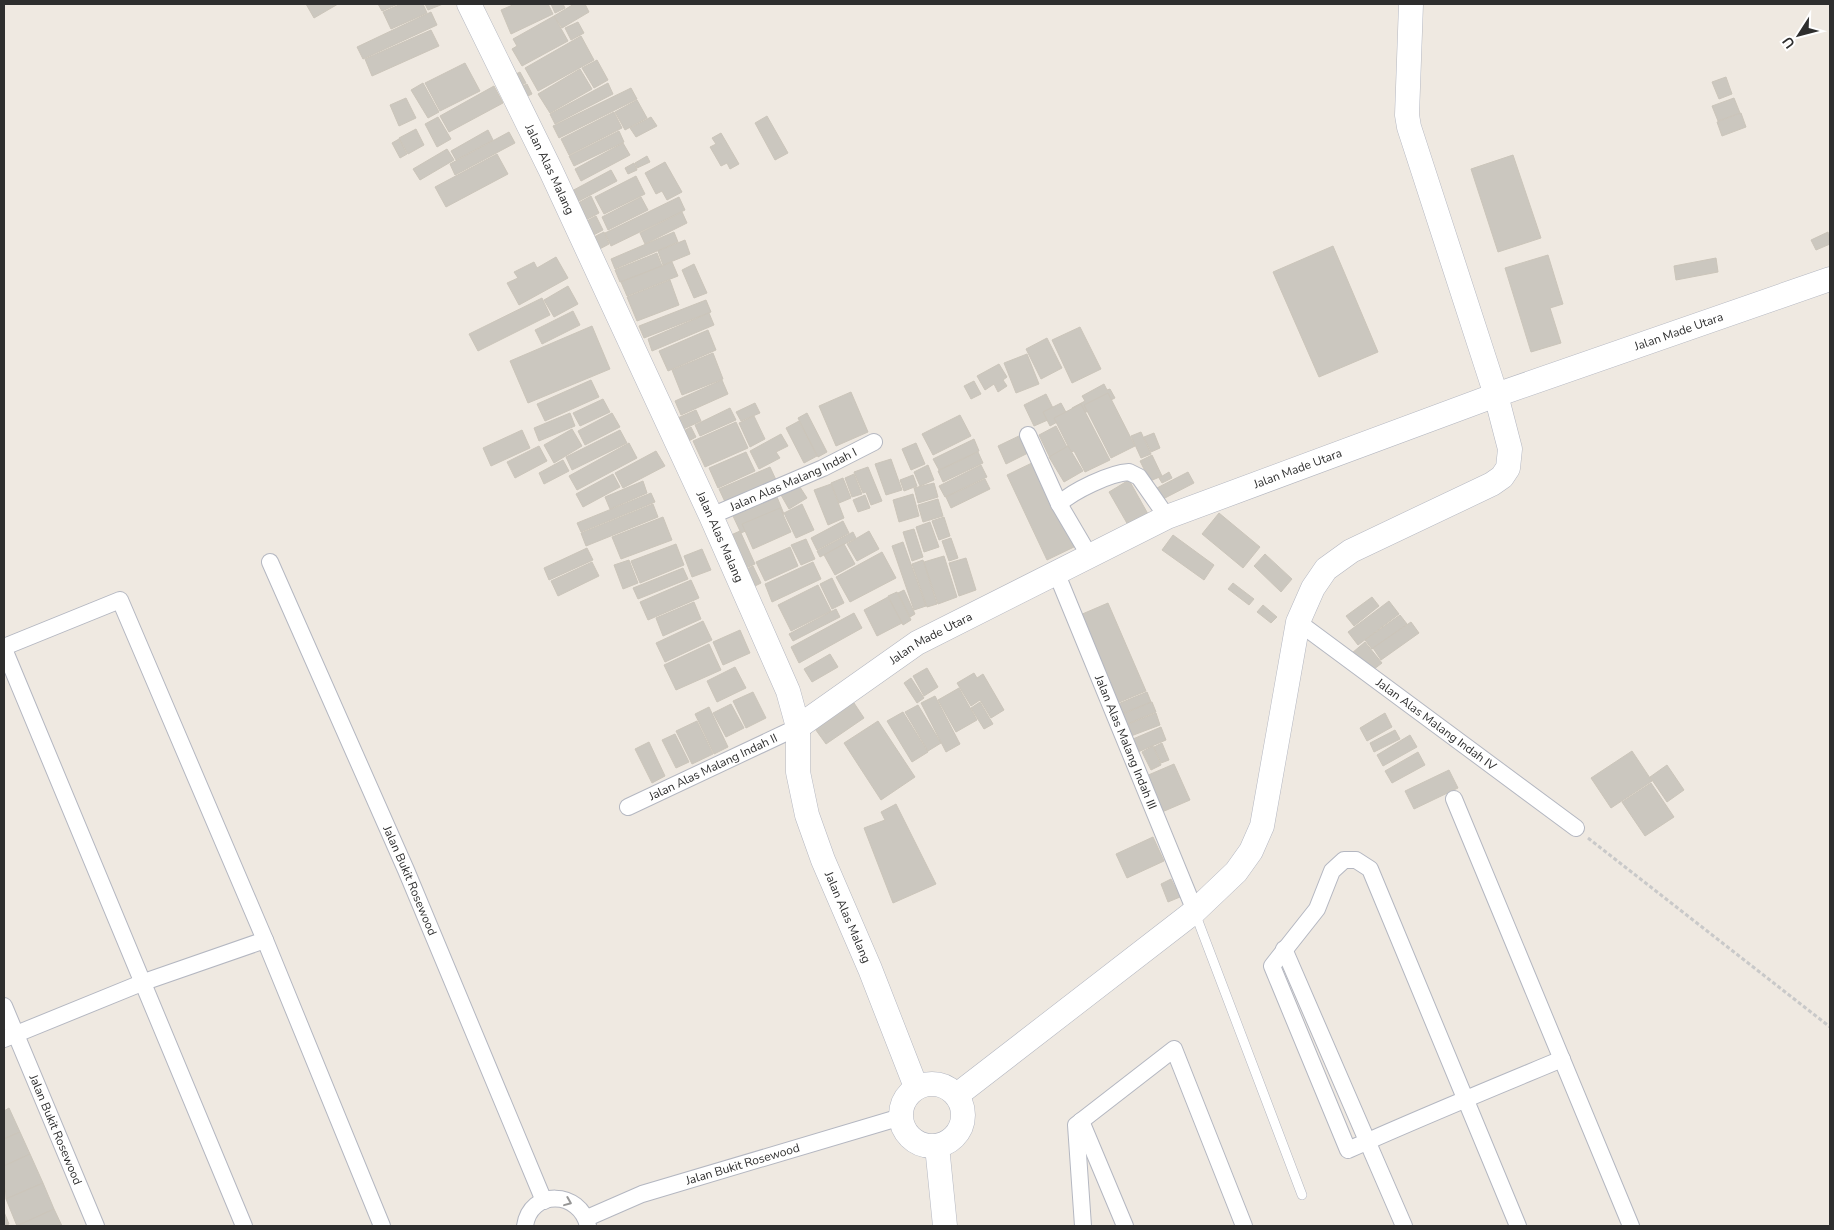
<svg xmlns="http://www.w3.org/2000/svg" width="1834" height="1230" viewBox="0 0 1834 1230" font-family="'Nunito Sans',sans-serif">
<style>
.building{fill:#cbc7bf;stroke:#cbc5ba}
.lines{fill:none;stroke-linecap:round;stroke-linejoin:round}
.lane-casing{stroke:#b4b7c1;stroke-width:10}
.street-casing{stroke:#b4b7c1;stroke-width:18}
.secondary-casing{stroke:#b4b7c1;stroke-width:25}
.path{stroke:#c9c9c9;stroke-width:3;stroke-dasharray:4 2.5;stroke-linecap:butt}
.lane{stroke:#fff;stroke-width:9}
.street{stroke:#fff;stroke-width:16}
.secondary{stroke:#fff;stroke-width:24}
.oneway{stroke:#969696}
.labels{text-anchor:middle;stroke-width:4;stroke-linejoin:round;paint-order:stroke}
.street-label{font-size:12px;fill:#2e2e2e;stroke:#fff}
</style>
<rect width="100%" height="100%" fill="#efe9e1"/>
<g class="building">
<path d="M 306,4 L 338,4 L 314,18 Z"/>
<path d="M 378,4 L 398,4 L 382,11 Z"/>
<path d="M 401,4 L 423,4 L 427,13 L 391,29 L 383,12 Z"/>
<path d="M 425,4 L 443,4 L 428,10 Z"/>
<path d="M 515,4 L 548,4 L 553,14 L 511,34 L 501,10 Z"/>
<path d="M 551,4 L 563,4 L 565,8 L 555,13 Z"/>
<path d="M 574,4 L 585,4 L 589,12 L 562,28 L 554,16 Z"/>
<path d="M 431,12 L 437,25 L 363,59 L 357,47 Z"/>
<path d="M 554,16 L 568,41 L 522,66 L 512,49 L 517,46 L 513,39 Z"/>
<path d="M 578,22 L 584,33 L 571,40 L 565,28 Z"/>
<path d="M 431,30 L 439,46 L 372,76 L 365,59 Z"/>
<path d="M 581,36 L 594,60 L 538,91 L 525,68 Z"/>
<path d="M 597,60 L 608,80 L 594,88 L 582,68 Z"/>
<path d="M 465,63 L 480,91 L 440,111 L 425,83 Z"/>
<path d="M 580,69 L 592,89 L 550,113 L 538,94 Z"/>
<path d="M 520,72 L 526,83 L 513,89 L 508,78 Z"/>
<path d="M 1726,77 L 1732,94 L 1719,99 L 1712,82 Z"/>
<path d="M 423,83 L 439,112 L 428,118 L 411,90 Z"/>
<path d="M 608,83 L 613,94 L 555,124 L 550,114 Z"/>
<path d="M 527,84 L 532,94 L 519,100 L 514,90 Z"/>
<path d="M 494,86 L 503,103 L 449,132 L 440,116 Z"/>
<path d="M 631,88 L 637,99 L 559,138 L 553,126 Z"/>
<path d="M 406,98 L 416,118 L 399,126 L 390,105 Z"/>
<path d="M 1734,98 L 1740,113 L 1718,121 L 1712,106 Z"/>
<path d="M 637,100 L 647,118 L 625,130 L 615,112 Z"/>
<path d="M 614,112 L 622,128 L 569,155 L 561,139 Z"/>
<path d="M 1741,113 L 1746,127 L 1722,136 L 1717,122 Z"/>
<path d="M 767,116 L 788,153 L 775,160 L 755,123 Z"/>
<path d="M 438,117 L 451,139 L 437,147 L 425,124 Z"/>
<path d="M 651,117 L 657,126 L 636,137 L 630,128 Z"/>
<path d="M 416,129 L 424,145 L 408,154 L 399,138 Z"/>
<path d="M 488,130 L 493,140 L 456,160 L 451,151 Z"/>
<path d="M 619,131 L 624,142 L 574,166 L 569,156 Z"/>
<path d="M 509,132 L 515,143 L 455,175 L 450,164 Z"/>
<path d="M 721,133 L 739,164 L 730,169 L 727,163 L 721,166 L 710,147 L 716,144 L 712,138 Z"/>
<path d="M 399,139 L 407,154 L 400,158 L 392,143 Z"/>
<path d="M 623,143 L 630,155 L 581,181 L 575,169 Z"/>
<path d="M 447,149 L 454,160 L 420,180 L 413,169 Z"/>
<path d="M 497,154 L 508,174 L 446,207 L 435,187 Z"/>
<path d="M 1513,155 L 1541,238 L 1498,252 L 1471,169 Z"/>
<path d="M 647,156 L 650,162 L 637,168 L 635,163 Z"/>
<path d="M 665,162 L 682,192 L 667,200 L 662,191 L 656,194 L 645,173 Z"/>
<path d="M 634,163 L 637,170 L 628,174 L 625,168 Z"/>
<path d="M 611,170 L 617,181 L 575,203 L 570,192 Z"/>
<path d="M 636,176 L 645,194 L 604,214 L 595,197 Z"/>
<path d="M 591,196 L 599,213 L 580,223 L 571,207 Z"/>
<path d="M 641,197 L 648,210 L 608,230 L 602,217 Z"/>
<path d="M 679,197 L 685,210 L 611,246 L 605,233 Z"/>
<path d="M 682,212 L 687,223 L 645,244 L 640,233 Z"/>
<path d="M 596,216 L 603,230 L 586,239 L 579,225 Z"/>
<path d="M 604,232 L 609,244 L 592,253 L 586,241 Z"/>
<path d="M 674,232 L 678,242 L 615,269 L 611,259 Z"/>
<path d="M 1828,232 L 1830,244 L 1816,250 L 1811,240 Z"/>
<path d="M 685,240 L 690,254 L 663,265 L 658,251 Z"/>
<path d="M 1333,246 L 1378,352 L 1319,377 L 1273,272 Z"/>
<path d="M 657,253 L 662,266 L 620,282 L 615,270 Z"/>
<path d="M 1548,255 L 1563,304 L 1550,308 L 1561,343 L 1531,352 L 1505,268 Z"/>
<path d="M 556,257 L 568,278 L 519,305 L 507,283 L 518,278 L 514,272 L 534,262 L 537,268 Z"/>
<path d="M 1716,258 L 1718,272 L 1676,280 L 1674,266 Z"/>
<path d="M 672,262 L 678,276 L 627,296 L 621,282 Z"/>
<path d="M 694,264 L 707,293 L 694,298 L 682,270 Z"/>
<path d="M 670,280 L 679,305 L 637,321 L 627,297 Z"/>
<path d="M 568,286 L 578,304 L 554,317 L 544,300 Z"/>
<path d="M 542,298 L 550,315 L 478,351 L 469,334 Z"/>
<path d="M 706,300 L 711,312 L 644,338 L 639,326 Z"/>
<path d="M 573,311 L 580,325 L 542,344 L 535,330 Z"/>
<path d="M 709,313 L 714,325 L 652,351 L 648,339 Z"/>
<path d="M 592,326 L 610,369 L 528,403 L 510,361 Z"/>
<path d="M 1080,327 L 1101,369 L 1072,383 L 1052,340 Z"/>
<path d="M 708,330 L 716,350 L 668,371 L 659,351 Z"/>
<path d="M 1047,338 L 1062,368 L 1041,379 L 1026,349 Z"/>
<path d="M 713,353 L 723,379 L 682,395 L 672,370 Z"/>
<path d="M 1027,354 L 1039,384 L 1016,393 L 1004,363 Z"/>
<path d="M 999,364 L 1007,377 L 1003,380 L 1007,386 L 998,392 L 994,384 L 985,390 L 977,376 Z"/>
<path d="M 591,380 L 599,397 L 545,421 L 537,404 Z"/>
<path d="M 722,380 L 728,394 L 681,415 L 675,401 Z"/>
<path d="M 974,381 L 981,394 L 971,399 L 964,386 Z"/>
<path d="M 1104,384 L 1107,390 L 1110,389 L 1115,398 L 1076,417 L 1072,408 L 1085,401 L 1082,396 Z"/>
<path d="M 851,392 L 868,432 L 836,446 L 819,406 Z"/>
<path d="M 1108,393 L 1135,446 L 1111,458 L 1084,405 Z"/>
<path d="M 1046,394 L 1057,416 L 1034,426 L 1024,405 Z"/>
<path d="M 603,399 L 610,412 L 580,426 L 573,413 Z"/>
<path d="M 755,403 L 760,413 L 741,421 L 736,412 Z"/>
<path d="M 1061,403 L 1068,416 L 1050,426 L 1043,412 Z"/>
<path d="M 1081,404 L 1110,460 L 1085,472 L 1074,451 L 1071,452 L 1054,418 Z"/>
<path d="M 730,408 L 736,420 L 700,436 L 695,425 Z"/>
<path d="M 696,410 L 701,421 L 677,432 L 671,421 Z"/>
<path d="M 570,413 L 575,426 L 539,441 L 534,428 Z"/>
<path d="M 612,413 L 620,427 L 585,445 L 578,431 Z"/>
<path d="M 807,413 L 827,452 L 818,457 L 798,418 Z"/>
<path d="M 960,415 L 971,436 L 933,455 L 922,434 Z"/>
<path d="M 754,416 L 765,439 L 750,447 L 739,423 Z"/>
<path d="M 799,421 L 817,456 L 804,463 L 786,428 Z"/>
<path d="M 736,422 L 748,448 L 705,467 L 693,441 Z"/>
<path d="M 1056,426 L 1069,451 L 1051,460 L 1039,435 Z"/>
<path d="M 691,427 L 696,437 L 683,444 L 678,434 Z"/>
<path d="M 572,429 L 582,446 L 554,463 L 544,445 Z"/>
<path d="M 522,430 L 530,448 L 491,466 L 483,448 Z"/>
<path d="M 620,430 L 627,443 L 572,470 L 566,457 Z"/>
<path d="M 1141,432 L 1151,454 L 1141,458 L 1131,436 Z"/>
<path d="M 1154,433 L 1160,448 L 1151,452 L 1144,437 Z"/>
<path d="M 781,434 L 788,446 L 776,452 L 780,458 L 759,469 L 750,451 Z"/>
<path d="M 1021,435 L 1030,452 L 1006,464 L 998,446 Z"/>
<path d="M 974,439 L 979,451 L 939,470 L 933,459 Z"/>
<path d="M 629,443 L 637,458 L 577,490 L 569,476 Z"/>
<path d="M 916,443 L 925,464 L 911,470 L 902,449 Z"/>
<path d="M 539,446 L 547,461 L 515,478 L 507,462 Z"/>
<path d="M 1068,446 L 1083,471 L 1064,482 L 1049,457 Z"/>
<path d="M 656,451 L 665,466 L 623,488 L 615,473 Z"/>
<path d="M 746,452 L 755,471 L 718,488 L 709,468 Z"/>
<path d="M 978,452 L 983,463 L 943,482 L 938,471 Z"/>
<path d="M 1152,455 L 1162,476 L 1150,481 L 1140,461 Z"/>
<path d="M 891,459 L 902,490 L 886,495 L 875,464 Z"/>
<path d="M 563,460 L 569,471 L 544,484 L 539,473 Z"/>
<path d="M 1036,461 L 1076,546 L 1047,560 L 1007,475 Z"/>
<path d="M 928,465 L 934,480 L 920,486 L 914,472 Z"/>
<path d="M 981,465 L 987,477 L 945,497 L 939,486 Z"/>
<path d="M 770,467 L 777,482 L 726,504 L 719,489 Z"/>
<path d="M 868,467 L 882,501 L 871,505 L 866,492 L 863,493 L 854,472 Z"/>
<path d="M 1169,472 L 1172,478 L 1162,483 L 1159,478 Z"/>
<path d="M 1188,472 L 1194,483 L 1161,500 L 1155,489 Z"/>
<path d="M 613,474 L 620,487 L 583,507 L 576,494 Z"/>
<path d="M 854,474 L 862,494 L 852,497 L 845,478 Z"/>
<path d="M 913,475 L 917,486 L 904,491 L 900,480 Z"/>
<path d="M 843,478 L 851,498 L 839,503 L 831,483 Z"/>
<path d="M 985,479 L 990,489 L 951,508 L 946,497 Z"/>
<path d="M 1129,480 L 1148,514 L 1128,525 L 1109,492 Z"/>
<path d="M 643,481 L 647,493 L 610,509 L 605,497 Z"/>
<path d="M 934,483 L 938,497 L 918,503 L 914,488 Z"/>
<path d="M 798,484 L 807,498 L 789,509 L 781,495 Z"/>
<path d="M 831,484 L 844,518 L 828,525 L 814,490 Z"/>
<path d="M 651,493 L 655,502 L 581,532 L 577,523 Z"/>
<path d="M 913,494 L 919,516 L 899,522 L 893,500 Z"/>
<path d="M 865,495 L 870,508 L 858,512 L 853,500 Z"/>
<path d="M 777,497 L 784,514 L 741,533 L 733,516 Z"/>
<path d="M 938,499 L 943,516 L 923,522 L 918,505 Z"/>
<path d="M 653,504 L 658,517 L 586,546 L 581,533 Z"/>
<path d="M 802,504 L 814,530 L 796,538 L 784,513 Z"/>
<path d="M 780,508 L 791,532 L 753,549 L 742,524 Z"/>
<path d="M 1219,513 L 1260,547 L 1243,568 L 1202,534 Z"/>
<path d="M 663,517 L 672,540 L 621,559 L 612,537 Z"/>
<path d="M 944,517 L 950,536 L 939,540 L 932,521 Z"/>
<path d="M 843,521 L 849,533 L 817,550 L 811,538 Z"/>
<path d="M 930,522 L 939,547 L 924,552 L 916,527 Z"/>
<path d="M 914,529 L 923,557 L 912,561 L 903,532 Z"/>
<path d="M 740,531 L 755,564 L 737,572 L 722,539 Z"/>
<path d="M 869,531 L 879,549 L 857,561 L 847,544 Z"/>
<path d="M 853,532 L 856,538 L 820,557 L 817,551 Z"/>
<path d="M 1173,535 L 1214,565 L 1204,580 L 1162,550 Z"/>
<path d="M 951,538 L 958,558 L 949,561 L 942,541 Z"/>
<path d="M 806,539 L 815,559 L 801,565 L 791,545 Z"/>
<path d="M 903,542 L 926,606 L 914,610 L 892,546 Z"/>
<path d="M 676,544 L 684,565 L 640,583 L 631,561 Z"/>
<path d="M 844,544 L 855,564 L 835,575 L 824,555 Z"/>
<path d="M 790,547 L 798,566 L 765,581 L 756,562 Z"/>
<path d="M 587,548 L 593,560 L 549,580 L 544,568 Z"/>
<path d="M 702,549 L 711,570 L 692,577 L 684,556 Z"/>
<path d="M 882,552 L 896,578 L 850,602 L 836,577 Z"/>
<path d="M 1265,554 L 1292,579 L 1281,592 L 1254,566 Z"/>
<path d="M 944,556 L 957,597 L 938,604 L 924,562 Z"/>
<path d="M 966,558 L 976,590 L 959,596 L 949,563 Z"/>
<path d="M 629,560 L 638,583 L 623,589 L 614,565 Z"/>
<path d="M 923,560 L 937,604 L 927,607 L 912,564 Z"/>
<path d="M 592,562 L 599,576 L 558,596 L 551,581 Z"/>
<path d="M 813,562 L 821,579 L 772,602 L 765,584 Z"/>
<path d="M 753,566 L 761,583 L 747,590 L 739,573 Z"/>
<path d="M 683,568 L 688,579 L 638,599 L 633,588 Z"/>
<path d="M 832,578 L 844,603 L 832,609 L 820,584 Z"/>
<path d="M 691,580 L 699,598 L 648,620 L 640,602 Z"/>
<path d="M 1233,583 L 1254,599 L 1249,605 L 1228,589 Z"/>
<path d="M 818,585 L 831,611 L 791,631 L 778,605 Z"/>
<path d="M 904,590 L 915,614 L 910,617 L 898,593 Z"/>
<path d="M 897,592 L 911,620 L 903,625 L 888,596 Z"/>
<path d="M 888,597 L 902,623 L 877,636 L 864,610 Z"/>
<path d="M 1372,597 L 1379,606 L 1354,626 L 1346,616 Z"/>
<path d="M 1389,601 L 1399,614 L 1358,645 L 1348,632 Z"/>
<path d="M 694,602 L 701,619 L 663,636 L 656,618 Z"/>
<path d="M 1108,603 L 1146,691 L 1117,703 L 1080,615 Z"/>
<path d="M 1263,605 L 1277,617 L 1271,623 L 1257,612 Z"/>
<path d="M 836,609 L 840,617 L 793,641 L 789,634 Z"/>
<path d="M 854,613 L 862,628 L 799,663 L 791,647 Z"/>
<path d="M 1400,615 L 1407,624 L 1372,649 L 1365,640 Z"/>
<path d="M 703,621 L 712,640 L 665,662 L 656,643 Z"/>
<path d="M 1411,622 L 1419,633 L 1381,660 L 1373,648 Z"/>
<path d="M 740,630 L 750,653 L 723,665 L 713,642 Z"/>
<path d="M 1365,642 L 1382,663 L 1369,673 L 1352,653 Z"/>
<path d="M 709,644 L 721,670 L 676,690 L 664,665 Z"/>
<path d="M 830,654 L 838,667 L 812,682 L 804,669 Z"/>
<path d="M 735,667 L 746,688 L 717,702 L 707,681 Z"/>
<path d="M 927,668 L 938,687 L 924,696 L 913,676 Z"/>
<path d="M 974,673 L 977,678 L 983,674 L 1004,710 L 991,718 L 980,700 L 971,706 L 957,683 Z"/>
<path d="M 911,678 L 924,698 L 917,703 L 904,683 Z"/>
<path d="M 959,688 L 977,720 L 956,732 L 938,700 Z"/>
<path d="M 753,692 L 766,718 L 746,728 L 733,701 Z"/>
<path d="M 1147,692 L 1151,702 L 1121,714 L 1118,704 Z"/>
<path d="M 935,696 L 960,744 L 946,752 L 921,703 Z"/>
<path d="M 852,700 L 864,718 L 826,744 L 813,726 Z"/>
<path d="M 980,702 L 993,724 L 984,729 L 971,708 Z"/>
<path d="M 1152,702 L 1156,712 L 1127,724 L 1123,714 Z"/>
<path d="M 731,704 L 744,728 L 726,737 L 713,713 Z"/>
<path d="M 918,705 L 941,743 L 928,751 L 905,712 Z"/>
<path d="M 709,707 L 728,747 L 714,754 L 695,714 Z"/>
<path d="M 903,712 L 928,752 L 912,762 L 887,721 Z"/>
<path d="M 1156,713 L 1160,725 L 1131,736 L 1126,725 Z"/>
<path d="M 1385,713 L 1392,727 L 1367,741 L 1360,728 Z"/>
<path d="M 697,721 L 713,754 L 692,764 L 676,731 Z"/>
<path d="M 878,721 L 915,777 L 881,800 L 844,743 Z"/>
<path d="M 1161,727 L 1166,740 L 1138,752 L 1133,739 Z"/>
<path d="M 1395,730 L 1400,739 L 1374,752 L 1370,743 Z"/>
<path d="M 675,734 L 689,762 L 676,768 L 662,740 Z"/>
<path d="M 1410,735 L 1417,747 L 1383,766 L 1377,755 Z"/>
<path d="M 649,742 L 665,776 L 652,783 L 635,749 Z"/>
<path d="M 1162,743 L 1169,760 L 1161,763 L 1154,747 Z"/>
<path d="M 1153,746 L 1161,765 L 1151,770 L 1142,752 Z"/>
<path d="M 1632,751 L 1652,781 L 1611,808 L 1591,778 Z"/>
<path d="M 1418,752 L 1425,765 L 1392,783 L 1385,771 Z"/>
<path d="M 1174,764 L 1190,800 L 1162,812 L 1146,776 Z"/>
<path d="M 1667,765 L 1684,790 L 1667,802 L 1650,777 Z"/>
<path d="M 1449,770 L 1458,788 L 1414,809 L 1405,791 Z"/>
<path d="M 1651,783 L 1674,817 L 1645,836 L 1622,802 Z"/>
<path d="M 896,804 L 936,884 L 893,903 L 864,828 L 885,820 L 881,812 Z"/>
<path d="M 1153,837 L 1164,861 L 1127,878 L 1116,854 Z"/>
<path d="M 1171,879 L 1180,897 L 1168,902 L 1161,884 Z"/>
<path d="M 9,1108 L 20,1132 L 4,1139 L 4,1111 Z"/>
<path d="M 20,1132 L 30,1154 L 4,1166 L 4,1139 Z"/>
<path d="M 30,1154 L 43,1183 L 6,1199 L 4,1166 Z"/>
<path d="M 43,1183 L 54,1209 L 17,1226 L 6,1199 Z"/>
<path d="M 54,1209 L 62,1226 L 17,1226 Z"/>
<path d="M 4,1212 L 9,1224 L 4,1226 Z"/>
</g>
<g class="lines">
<defs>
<path id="lane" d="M 1195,913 L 1302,1195"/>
<g id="street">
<path d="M 1028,435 L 1059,504 L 1089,555"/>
<path d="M 1059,504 C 1073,491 1110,473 1129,472 L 1139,477 L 1167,517"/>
<path id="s1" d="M 711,516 L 823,468 L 874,442"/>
<path id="s2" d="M 270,562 L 406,870 L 544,1201"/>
<path id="s3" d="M 1056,572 L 1195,911"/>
<path id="s4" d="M 1298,622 L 1576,828"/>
<path d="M 4,647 L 120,600 L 265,940 L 382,1226"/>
<path d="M 4,649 L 244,1226"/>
<path d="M 1454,799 L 1631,1226"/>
<path id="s5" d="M 628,807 L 798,727"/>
<path d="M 1284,949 L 1404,1226"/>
<path id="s6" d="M 4,1006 L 96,1226"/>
<path d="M 4,1039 L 144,982 L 265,940"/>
<path d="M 1081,1121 L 1125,1226"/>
<path id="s7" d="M 587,1218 L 642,1194 L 901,1117"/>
<path d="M 525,1226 C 530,1189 580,1190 588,1226"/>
<path d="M 1083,1226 L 1076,1125 L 1174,1049 L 1244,1226"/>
<path d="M 1518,1226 L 1370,869 L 1356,860 L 1344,860 L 1332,871 L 1317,909 L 1272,966 L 1348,1150 C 1419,1118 1490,1089 1562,1059"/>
</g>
<g id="secondary">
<path id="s8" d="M 469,4 L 551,171 L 711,516 L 788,691 L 798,727 L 798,772 L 807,815 L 823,860 L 870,969 L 916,1087"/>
<path id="s9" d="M 798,727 L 917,643 L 1167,517 L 1496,395 L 1830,279"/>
<circle cx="932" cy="1115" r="31"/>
<path d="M 957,1095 L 1195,911 L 1236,872 L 1251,851 L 1262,826 L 1298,622 L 1313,588 L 1326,569 L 1351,551 L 1492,484 L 1502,477 L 1508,468 L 1510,449 L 1496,395 L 1409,127 L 1407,115 L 1411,4"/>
<path d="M 937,1146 L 945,1226"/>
</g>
</defs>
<use href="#lane" class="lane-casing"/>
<use href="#street" class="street-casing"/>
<use href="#secondary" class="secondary-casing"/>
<path class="path" d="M 1588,838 L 1830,1027"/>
<use href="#lane" class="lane"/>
<use href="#street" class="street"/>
<use href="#secondary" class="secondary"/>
</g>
<defs><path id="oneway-chevron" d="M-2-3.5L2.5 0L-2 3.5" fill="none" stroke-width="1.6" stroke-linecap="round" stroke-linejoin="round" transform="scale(1.25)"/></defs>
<use class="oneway" href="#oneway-chevron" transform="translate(568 1202) rotate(22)"/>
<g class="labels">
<g class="street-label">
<text dy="4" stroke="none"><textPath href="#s8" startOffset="184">Jalan Alas Malang</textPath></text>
<text dy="4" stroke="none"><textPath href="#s9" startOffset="970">Jalan Made Utara</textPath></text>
<text dy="4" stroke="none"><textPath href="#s9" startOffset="565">Jalan Made Utara</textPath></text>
<text dy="4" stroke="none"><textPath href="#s1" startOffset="90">Jalan Alas Malang Indah I</textPath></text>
<text dy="4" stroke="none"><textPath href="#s8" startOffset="589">Jalan Alas Malang</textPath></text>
<text dy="4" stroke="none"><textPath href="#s9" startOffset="160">Jalan Made Utara</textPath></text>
<text dy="4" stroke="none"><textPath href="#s4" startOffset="172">Jalan Alas Malang Indah IV</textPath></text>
<text dy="4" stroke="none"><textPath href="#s3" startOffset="184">Jalan Alas Malang Indah III</textPath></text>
<text dy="4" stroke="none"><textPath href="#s5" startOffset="94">Jalan Alas Malang Indah II</textPath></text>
<text dy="4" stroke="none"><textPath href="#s2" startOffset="348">Jalan Bukit Rosewood</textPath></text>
<text dy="4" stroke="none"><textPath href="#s8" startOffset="994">Jalan Alas Malang</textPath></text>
<text dy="4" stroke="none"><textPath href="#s6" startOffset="134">Jalan Bukit Rosewood</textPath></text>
<text dy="4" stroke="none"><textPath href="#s7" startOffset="165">Jalan Bukit Rosewood</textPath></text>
</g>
</g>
<rect width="1834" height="1230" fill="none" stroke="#2e2e2e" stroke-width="10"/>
<g transform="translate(1799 35) rotate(234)" stroke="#ffffff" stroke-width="4" paint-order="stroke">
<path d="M0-4L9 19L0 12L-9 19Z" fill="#2e2e2e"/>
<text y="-8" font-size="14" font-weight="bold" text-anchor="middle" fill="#2e2e2e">U</text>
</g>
</svg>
